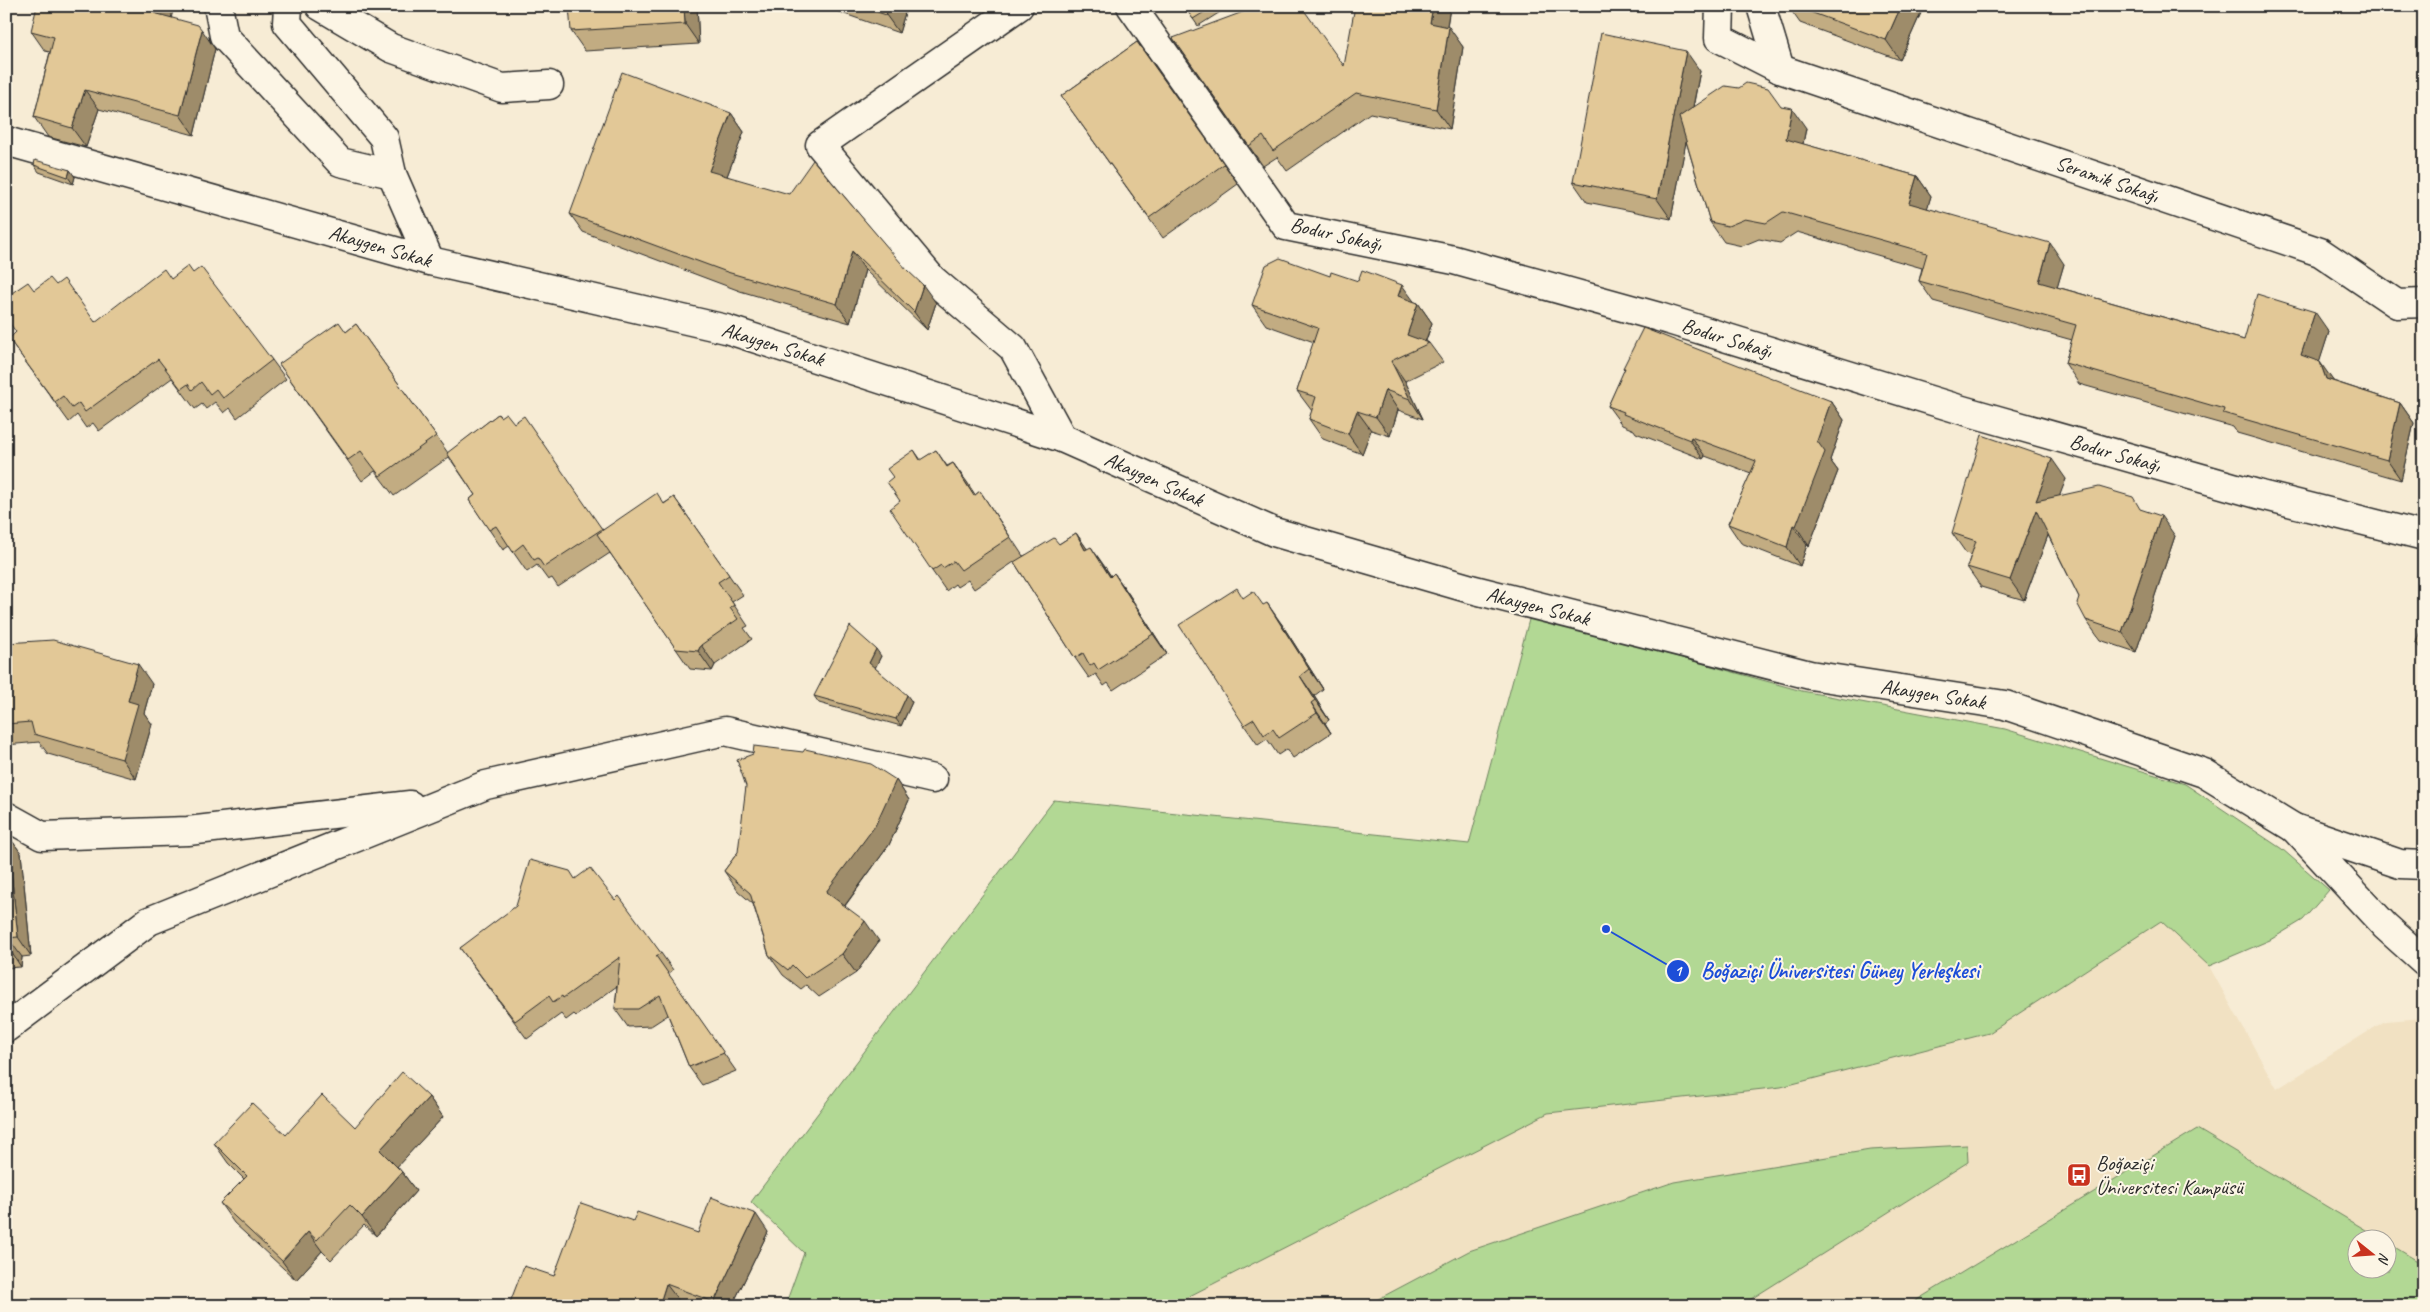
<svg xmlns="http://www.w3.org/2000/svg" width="2430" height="1312" viewBox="0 0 2430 1312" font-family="Caveat,sans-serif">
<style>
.built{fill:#f1e1c2;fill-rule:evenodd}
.green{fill:#b2d894;stroke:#6e8260}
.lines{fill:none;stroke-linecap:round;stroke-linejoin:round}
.minor-casing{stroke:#2b2b2b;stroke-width:31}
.minor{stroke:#fcf5e5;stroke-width:28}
.wall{fill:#c2ac82;stroke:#2b2b2b}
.shaded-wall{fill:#9e8c6a;stroke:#2b2b2b}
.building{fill:#e2c897;stroke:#2b2b2b}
.labels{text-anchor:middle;stroke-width:4;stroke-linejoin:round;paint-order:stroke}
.street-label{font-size:21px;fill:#2b2b2b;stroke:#fcf5e5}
.poi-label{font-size:21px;fill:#2b2b2b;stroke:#fcf5e5;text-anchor:start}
.leader{fill:none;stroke:#1d4ed8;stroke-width:2}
.callout-dot{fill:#1d4ed8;stroke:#fcf5e5;stroke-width:2}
.mark-label{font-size:15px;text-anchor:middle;font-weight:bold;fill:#fff}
.callout-label{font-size:22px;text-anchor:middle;font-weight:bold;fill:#1d4ed8;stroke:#fcf5e5;stroke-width:4;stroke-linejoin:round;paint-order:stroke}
</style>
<rect width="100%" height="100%" fill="#f7ecd5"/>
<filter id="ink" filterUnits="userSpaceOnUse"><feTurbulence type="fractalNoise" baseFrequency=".02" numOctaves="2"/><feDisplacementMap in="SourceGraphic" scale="10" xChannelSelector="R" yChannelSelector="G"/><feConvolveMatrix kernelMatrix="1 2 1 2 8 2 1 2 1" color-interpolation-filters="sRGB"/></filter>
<g filter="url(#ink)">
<path class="built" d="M 1530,616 L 1802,691 L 2005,729 L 2185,784 L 2282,849 L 2302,878 L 2300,891 L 2209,966 L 2277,1089 L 2385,1021 L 2424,1018 L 2424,1306 L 785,1306 L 804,1253 L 751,1202 L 1054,800 L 1469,844 ZM 2358,1240 L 2388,1240 L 2388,1270 L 2358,1270 Z"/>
<g class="green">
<path d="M 1530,616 L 1802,691 L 2005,729 L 2185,784 L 2282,849 L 2329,890 L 2303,920 L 2270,940 L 2209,966 L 2161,921 L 1989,1033 L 1781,1087 L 1548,1113 L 1170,1306 L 785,1306 L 804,1253 L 751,1202 L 1054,800 L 1469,844 Z"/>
<path d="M 2197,1129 L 2381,1239 L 2358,1240 L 2358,1270 L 2388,1270 L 2388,1243 L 2424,1265 L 2424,1306 L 1907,1306 Z"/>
<path d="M 1967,1145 L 1968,1162 L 1740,1306 L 1365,1306 L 1469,1251 L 1674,1182 L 1870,1150 Z"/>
</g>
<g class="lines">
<defs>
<g id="minor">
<path d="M 218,6 L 224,36 L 340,162 L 392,174"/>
<path d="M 288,6 L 287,23 L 384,138 L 392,174 L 430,261"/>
<path d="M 320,6 L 391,48 L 502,88 L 549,85"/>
<path d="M 1019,6 L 820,145 L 932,279 L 1013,348 L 1062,438"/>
<path d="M 1131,6 L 1286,226 L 1454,260 L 1659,317 L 1962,410 L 2261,495 L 2424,536"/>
<path d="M 1720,6 L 1719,38 L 1780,69 L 1761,6"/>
<path d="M 1780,69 L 2320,252 L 2397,304 L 2424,303"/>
<path d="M 6,141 L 430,261 L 726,329 L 1062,438 L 1274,532 L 1471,589 L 1810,675 L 2005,705 L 2204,773 L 2294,828"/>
<path d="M 6,816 L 42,836 L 188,831 L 410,805"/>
<path d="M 2424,865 L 2400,864 L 2294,828 L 2385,926 L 2424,961"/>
<path d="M 6,1028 L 149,921 L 486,785 L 725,731 L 933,779"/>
</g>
</defs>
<use href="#minor" class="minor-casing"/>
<use href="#minor" class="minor"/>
</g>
<g class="wall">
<path d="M 697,6 L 699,44 L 585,51 L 571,31 Z"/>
<path d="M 822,6 L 907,6 L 899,33 Z"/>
<path d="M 1184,6 L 1223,6 L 1225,9 L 1198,26 Z"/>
<path d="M 1788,6 L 1924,6 L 1900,60 L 1800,23 Z"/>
<path d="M 2110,6 L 2129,6 L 2126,13 Z"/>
<path d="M 1450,8 L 1447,26 L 1463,47 L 1450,129 L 1370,113 L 1287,171 L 1277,157 L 1263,166 L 1173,38 L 1344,66 Z"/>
<path d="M 172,18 L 215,49 L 194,135 L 99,109 L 86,147 L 48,137 L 34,117 L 50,52 L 45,51 L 31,31 Z"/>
<path d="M 1137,42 L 1238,184 L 1163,238 L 1061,96 Z"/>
<path d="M 1700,71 L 1693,108 L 1781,106 L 1806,128 L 1803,144 L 1917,176 L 1931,196 L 1927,208 L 2064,264 L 2057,287 L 2244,340 L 2329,332 L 2319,362 L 2333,381 L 2400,403 L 2414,423 L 2401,480 L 2237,433 L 2233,427 L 2079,384 L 2065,363 L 2072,340 L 1933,301 L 1919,281 L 1922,268 L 1797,232 L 1780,243 L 1759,239 L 1742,246 L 1724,242 L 1710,222 L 1686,141 L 1671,219 L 1587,202 L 1573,182 Z"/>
<path d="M 731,113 L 744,132 L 727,176 L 907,270 L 936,303 L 927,330 L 865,270 L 850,323 L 740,291 L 583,232 L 570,214 Z"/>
<path d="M 34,165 L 70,170 L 75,177 L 73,184 L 39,172 Z"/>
<path d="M 193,273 L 272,360 L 286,379 L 237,418 L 230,408 L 224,413 L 215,402 L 206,409 L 202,404 L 195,409 L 172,378 L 99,431 L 93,423 L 86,428 L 77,415 L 69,422 L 9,339 L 16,332 L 34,290 L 56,285 L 95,322 L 171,279 Z"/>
<path d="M 1330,276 L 1418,303 L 1432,323 L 1426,341 L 1429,343 L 1443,362 L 1405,381 L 1423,419 L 1398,410 L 1390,436 L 1371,430 L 1362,454 L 1323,439 L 1309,419 L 1312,411 L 1297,391 L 1314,342 L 1266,325 L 1252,305 Z"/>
<path d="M 356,324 L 448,453 L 498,414 L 603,530 L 665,503 L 674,497 L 743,595 L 732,602 L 748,626 L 744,628 L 752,639 L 715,665 L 712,671 L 690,669 L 610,553 L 558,587 L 552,578 L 548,580 L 537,565 L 527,572 L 509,546 L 503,550 L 469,500 L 475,495 L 449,457 L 394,496 L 375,471 L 362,481 L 279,364 L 346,332 Z"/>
<path d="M 1623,368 L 1831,401 L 1844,420 L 1830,460 L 1838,471 L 1809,546 L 1807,545 L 1800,566 L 1741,543 L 1728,524 L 1751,473 L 1705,456 L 1703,459 L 1636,433 L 1634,430 L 1622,425 L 1608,406 L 1625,370 Z"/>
<path d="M 914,450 L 921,460 L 936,450 L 947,466 L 953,463 L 975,495 L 980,491 L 1023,556 L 1059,544 L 1076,533 L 1087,549 L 1105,567 L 1111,576 L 1114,573 L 1128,593 L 1167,654 L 1113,690 L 1108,683 L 1104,686 L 1096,674 L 1089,678 L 1075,658 L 1014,562 L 974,589 L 968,580 L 957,587 L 955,584 L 946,591 L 932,571 L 900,501 L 893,477 Z"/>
<path d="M 2066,479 L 2059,495 L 2142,510 L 2175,536 L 2136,652 L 2100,640 L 2086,620 L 2079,597 L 2048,535 L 2024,600 L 1981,587 L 1967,567 L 1971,555 L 1966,553 L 1952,533 Z"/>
<path d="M 1243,598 L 1263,605 L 1281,623 L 1323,689 L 1314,696 L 1329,720 L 1325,723 L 1331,733 L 1293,758 L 1287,749 L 1278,755 L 1267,739 L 1258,745 L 1244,725 Z"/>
<path d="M 2424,620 L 2424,654 L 2416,643 Z"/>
<path d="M 6,641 L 7,643 L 152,684 L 144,713 L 152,724 L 136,779 L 48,754 L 39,742 L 6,745 Z"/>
<path d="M 881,656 L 875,668 L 912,702 L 901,726 L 819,703 L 814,696 Z"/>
<path d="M 896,780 L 909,800 L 889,845 L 845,906 L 879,941 L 856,973 L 819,997 L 806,985 L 801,989 L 783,975 L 769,955 L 753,904 L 738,891 L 724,871 L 738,852 Z"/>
<path d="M 6,834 L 7,834 L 21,853 L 31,956 L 22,957 L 21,967 L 6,968 Z"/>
<path d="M 575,879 L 615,900 L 661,953 L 673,970 L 668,974 L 736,1071 L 702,1085 L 689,1067 L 668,1015 L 651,1026 L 628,1027 L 615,1009 L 617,986 L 576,1016 L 574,1014 L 566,1020 L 561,1014 L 527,1039 L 460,948 Z"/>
<path d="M 429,1097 L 443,1117 L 397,1166 L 402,1172 L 416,1191 L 376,1236 L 364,1225 L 331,1260 L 322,1251 L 296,1280 L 234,1223 L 220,1203 L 244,1179 L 228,1163 L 214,1143 L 355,1127 Z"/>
<path d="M 633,1221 L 698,1233 L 768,1232 L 732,1306 L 690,1306 L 679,1301 L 677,1306 L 510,1306 L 509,1305 L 554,1276 Z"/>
</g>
<g class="shaded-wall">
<path d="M 156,6 L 174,6 L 168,32 L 154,13 Z"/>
<path d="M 684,6 L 697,6 L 699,44 L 685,24 Z"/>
<path d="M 889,6 L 907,6 L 899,33 L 886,15 Z"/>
<path d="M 1433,6 L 1449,6 L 1450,8 L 1444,43 L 1430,23 Z"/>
<path d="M 1901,6 L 1924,6 L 1900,60 L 1886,40 Z"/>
<path d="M 2121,6 L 2129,6 L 2126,13 Z"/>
<path d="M 1449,27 L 1463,47 L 1450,129 L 1436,109 Z"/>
<path d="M 202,30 L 215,49 L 194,135 L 180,115 Z"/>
<path d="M 1686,51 L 1700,71 L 1671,219 L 1657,199 Z"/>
<path d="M 85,90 L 99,109 L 86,147 L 72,128 Z"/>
<path d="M 1792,108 L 1806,128 L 1800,159 L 1786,139 Z"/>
<path d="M 731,113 L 744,132 L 722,189 L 709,171 Z"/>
<path d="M 70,170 L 75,177 L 73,184 L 68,177 Z"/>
<path d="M 1917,176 L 1931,196 L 1923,223 L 1909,203 Z"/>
<path d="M 2050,243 L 2064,264 L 2053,302 L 2039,282 Z"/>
<path d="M 852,251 L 865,270 L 850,323 L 837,304 Z"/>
<path d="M 923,285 L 936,303 L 927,330 L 914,312 Z"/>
<path d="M 1402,285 L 1416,304 L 1398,296 Z"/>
<path d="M 1418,303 L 1432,323 L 1424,345 L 1407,335 Z"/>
<path d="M 2315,312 L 2329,332 L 2315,376 L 2301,355 Z"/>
<path d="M 1391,361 L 1405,381 L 1423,419 L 1410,399 Z"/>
<path d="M 2320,362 L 2334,382 L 2326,379 Z"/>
<path d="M 1385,390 L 1398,410 L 1390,436 L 1376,417 Z"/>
<path d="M 1831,401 L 1844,420 L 1830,460 L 1838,471 L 1809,546 L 1796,526 L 1817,441 Z"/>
<path d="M 2400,403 L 2414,423 L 2401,480 L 2387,460 Z"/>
<path d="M 1357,411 L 1371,430 L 1362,454 L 1348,434 Z"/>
<path d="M 1691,437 L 1705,456 L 1703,459 L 1690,440 Z"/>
<path d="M 2052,459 L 2066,479 L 2050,521 L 2036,501 Z"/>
<path d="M 953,463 L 967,482 L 988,515 L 974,496 Z"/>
<path d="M 2036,510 L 2050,530 L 2024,600 L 2010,580 Z"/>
<path d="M 2161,516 L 2175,536 L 2136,652 L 2122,632 Z"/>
<path d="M 1793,525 L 1807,545 L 1800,566 L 1787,547 Z"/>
<path d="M 1076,533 L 1090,553 L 1085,550 Z"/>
<path d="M 1091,547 L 1105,567 L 1124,597 L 1110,577 Z"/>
<path d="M 1114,573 L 1128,593 L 1167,654 L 1153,634 Z"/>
<path d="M 1267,603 L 1281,623 L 1323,689 L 1309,669 Z"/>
<path d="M 701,645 L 715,665 L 712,671 L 698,651 Z"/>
<path d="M 876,649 L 881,656 L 874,670 L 869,663 Z"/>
<path d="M 138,664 L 152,684 L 144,713 L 152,724 L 136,779 L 122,759 L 128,701 Z"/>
<path d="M 1300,676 L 1314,696 L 1329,720 L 1315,700 Z"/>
<path d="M 907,695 L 912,702 L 901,726 L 896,719 Z"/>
<path d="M 1311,703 L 1325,723 L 1331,733 L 1317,713 Z"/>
<path d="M 896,780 L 909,800 L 889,845 L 840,912 L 826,892 Z"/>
<path d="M 7,834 L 21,853 L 31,956 L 18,937 Z"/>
<path d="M 865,921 L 879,941 L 856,973 L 842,954 Z"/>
<path d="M 8,938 L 22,957 L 21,967 L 8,947 Z"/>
<path d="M 429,1097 L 443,1117 L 394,1170 L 380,1150 Z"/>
<path d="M 402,1172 L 416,1191 L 376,1236 L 362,1217 Z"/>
<path d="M 756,1214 L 768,1232 L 732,1306 L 716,1306 L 714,1302 Z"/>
<path d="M 308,1232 L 322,1251 L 296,1280 L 282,1261 Z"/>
<path d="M 666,1284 L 679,1301 L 677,1306 L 659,1306 Z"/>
</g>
<g class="building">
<path d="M 37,6 L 156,6 L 154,13 L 198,25 L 202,30 L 180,115 L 85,90 L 72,128 L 34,117 L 54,37 L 31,31 Z"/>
<path d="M 569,6 L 684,6 L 685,24 L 571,31 Z"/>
<path d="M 861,6 L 889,6 L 886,15 Z"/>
<path d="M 1184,6 L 1214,6 L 1193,19 Z"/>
<path d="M 1259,6 L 1301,6 L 1344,66 L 1355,6 L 1433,6 L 1430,23 L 1449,27 L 1436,109 L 1356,93 L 1273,151 L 1263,136 L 1249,146 L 1173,38 Z"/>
<path d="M 1794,6 L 1901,6 L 1886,40 Z"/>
<path d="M 1601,33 L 1686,51 L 1657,199 L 1573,182 Z"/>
<path d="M 1137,42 L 1224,164 L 1149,218 L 1061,96 Z"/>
<path d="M 622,72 L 731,113 L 709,171 L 789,194 L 813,160 L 907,270 L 923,285 L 914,312 L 852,251 L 837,304 L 727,272 L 570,214 Z"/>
<path d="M 1746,83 L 1768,88 L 1781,106 L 1792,108 L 1786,139 L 1917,176 L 1909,203 L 2050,243 L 2039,282 L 2244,340 L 2257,294 L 2315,312 L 2301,355 L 2320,362 L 2326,379 L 2400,403 L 2387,460 L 2223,413 L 2224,409 L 2065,363 L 2076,325 L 1919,281 L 1927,253 L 1783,212 L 1766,223 L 1745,219 L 1728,226 L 1710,222 L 1679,117 L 1725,86 L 1739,88 Z"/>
<path d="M 35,160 L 70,170 L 68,177 L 34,165 Z"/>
<path d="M 1280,258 L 1330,276 L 1331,272 L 1358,281 L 1362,270 L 1402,285 L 1398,296 L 1418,303 L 1407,335 L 1429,343 L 1391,361 L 1410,399 L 1385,390 L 1376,417 L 1357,411 L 1348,434 L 1309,419 L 1316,397 L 1297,391 L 1318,328 L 1252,305 L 1266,265 Z"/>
<path d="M 188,266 L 193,273 L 201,267 L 272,360 L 223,398 L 216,389 L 210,394 L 201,382 L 192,390 L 188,384 L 181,389 L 158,359 L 85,412 L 79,403 L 72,408 L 63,396 L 55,402 L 9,339 L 16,332 L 6,318 L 6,297 L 28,282 L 34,290 L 50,278 L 56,285 L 64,279 L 95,322 L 164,269 L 171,279 Z"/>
<path d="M 339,322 L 346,332 L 356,324 L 436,436 L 380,476 L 361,451 L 348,460 L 279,364 Z"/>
<path d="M 1643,328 L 1831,401 L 1817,441 L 1825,452 L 1796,526 L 1793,525 L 1787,547 L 1728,524 L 1756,461 L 1691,437 L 1690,440 L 1623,414 L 1624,412 L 1608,406 L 1625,368 L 1623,368 Z"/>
<path d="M 506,413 L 514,423 L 524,416 L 602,529 L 544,567 L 538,558 L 534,560 L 523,544 L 513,552 L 496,526 L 489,530 L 469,500 L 475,495 L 447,453 L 498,414 L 500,417 Z"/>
<path d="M 1982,435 L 2052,459 L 2036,501 L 2099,487 L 2133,497 L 2140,509 L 2161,516 L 2122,632 L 2086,620 L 2077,603 L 2079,597 L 2036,510 L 2010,580 L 1967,567 L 1976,541 L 1952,533 Z"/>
<path d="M 914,450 L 920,460 L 936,450 L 947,467 L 953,463 L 974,496 L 980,491 L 1010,537 L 961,570 L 954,561 L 943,568 L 941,565 L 932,571 L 890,509 L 900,501 L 887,482 L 893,477 L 887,469 Z"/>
<path d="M 657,493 L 664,504 L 674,497 L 729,575 L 718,582 L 734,605 L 730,608 L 738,619 L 701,645 L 698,651 L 676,649 L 597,534 Z"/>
<path d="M 1076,533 L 1085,550 L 1091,547 L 1110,577 L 1114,573 L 1153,634 L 1098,670 L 1094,663 L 1090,666 L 1083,653 L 1075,658 L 1014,562 L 1054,538 L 1059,544 Z"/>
<path d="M 1237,588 L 1243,598 L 1253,591 L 1263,605 L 1267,603 L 1309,669 L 1300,676 L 1315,700 L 1311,703 L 1317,713 L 1279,738 L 1273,729 L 1264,735 L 1254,719 L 1244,725 L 1179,625 Z"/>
<path d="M 2424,620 L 2424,645 L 2416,643 Z"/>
<path d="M 850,626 L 876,649 L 869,663 L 907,695 L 896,719 L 814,696 Z"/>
<path d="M 53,640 L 138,664 L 128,701 L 138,704 L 122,759 L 34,734 L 31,722 L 6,724 L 6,643 Z"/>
<path d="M 754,746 L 803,752 L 805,749 L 871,764 L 896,780 L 875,826 L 826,892 L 865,921 L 842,954 L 805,978 L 792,965 L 788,970 L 769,955 L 750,893 L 724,871 L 738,852 L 746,786 L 737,760 L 753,754 Z"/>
<path d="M 6,834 L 7,834 L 18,937 L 8,938 L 8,947 L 6,947 Z"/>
<path d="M 530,860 L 570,871 L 575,879 L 590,868 L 615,900 L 619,896 L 661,953 L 656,956 L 724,1053 L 689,1067 L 660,995 L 638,1009 L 615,1009 L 620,957 L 563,998 L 562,996 L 553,1002 L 549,996 L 515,1021 L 460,948 L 516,906 Z"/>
<path d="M 402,1072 L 429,1097 L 380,1150 L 402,1172 L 362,1217 L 350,1205 L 317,1240 L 308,1232 L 282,1261 L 220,1203 L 247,1176 L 214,1143 L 252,1103 L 286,1135 L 322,1095 L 355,1127 Z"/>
<path d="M 711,1197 L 756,1214 L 714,1302 L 666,1284 L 659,1306 L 512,1306 L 509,1305 L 524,1266 L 554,1276 L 581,1203 L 633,1221 L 637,1212 L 698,1233 Z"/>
</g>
</g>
<defs>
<symbol id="bus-square" viewBox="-11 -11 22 22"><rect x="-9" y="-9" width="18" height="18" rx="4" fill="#c8321e" stroke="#fcf5e5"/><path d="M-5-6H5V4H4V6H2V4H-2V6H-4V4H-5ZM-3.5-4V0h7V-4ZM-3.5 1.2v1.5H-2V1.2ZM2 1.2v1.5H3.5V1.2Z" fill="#fff"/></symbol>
</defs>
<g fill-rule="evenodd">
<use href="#bus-square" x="2065" y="1161" width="28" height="28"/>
</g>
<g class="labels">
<g class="street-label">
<text transform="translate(2107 179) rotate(19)" y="7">Seramik Sokağı</text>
<text transform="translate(1336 234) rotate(13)" y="7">Bodur Sokağı</text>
<text transform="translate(380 246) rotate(16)" y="7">Akaygen Sokak</text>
<text transform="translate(1727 338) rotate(17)" y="7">Bodur Sokağı</text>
<text transform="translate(773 344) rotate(17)" y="7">Akaygen Sokak</text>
<text transform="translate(2115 453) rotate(16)" y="7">Bodur Sokağı</text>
<text transform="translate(1154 479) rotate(24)" y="7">Akaygen Sokak</text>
<text transform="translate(1538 606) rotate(14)" y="7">Akaygen Sokak</text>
<text transform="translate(1933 694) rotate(9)" y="7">Akaygen Sokak</text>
</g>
<g class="poi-label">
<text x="2096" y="1170">Boğaziçi<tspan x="2096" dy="24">Üniversitesi Kampüsü</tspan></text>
</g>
</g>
<path class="leader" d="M1606 929L1678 971"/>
<g class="callout-dot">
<circle cx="1606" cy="929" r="5"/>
<circle cx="1678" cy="971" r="12"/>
</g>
<g class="mark-label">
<text x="1678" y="976">1</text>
</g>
<g class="callout-label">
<text x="1840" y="978">Boğaziçi Üniversitesi Güney Yerleşkesi</text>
</g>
<rect width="2430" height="1312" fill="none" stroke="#fcf5e5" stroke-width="25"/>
<rect x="12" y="12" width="2405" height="1287" fill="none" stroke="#2b2b2b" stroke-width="2" filter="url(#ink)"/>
<g transform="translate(2372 1254) rotate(107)"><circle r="24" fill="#fcf5e5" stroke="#a8a49b"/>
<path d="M0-4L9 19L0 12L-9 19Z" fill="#c8321e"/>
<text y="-8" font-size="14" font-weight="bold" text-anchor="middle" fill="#2b2b2b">N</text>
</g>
</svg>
